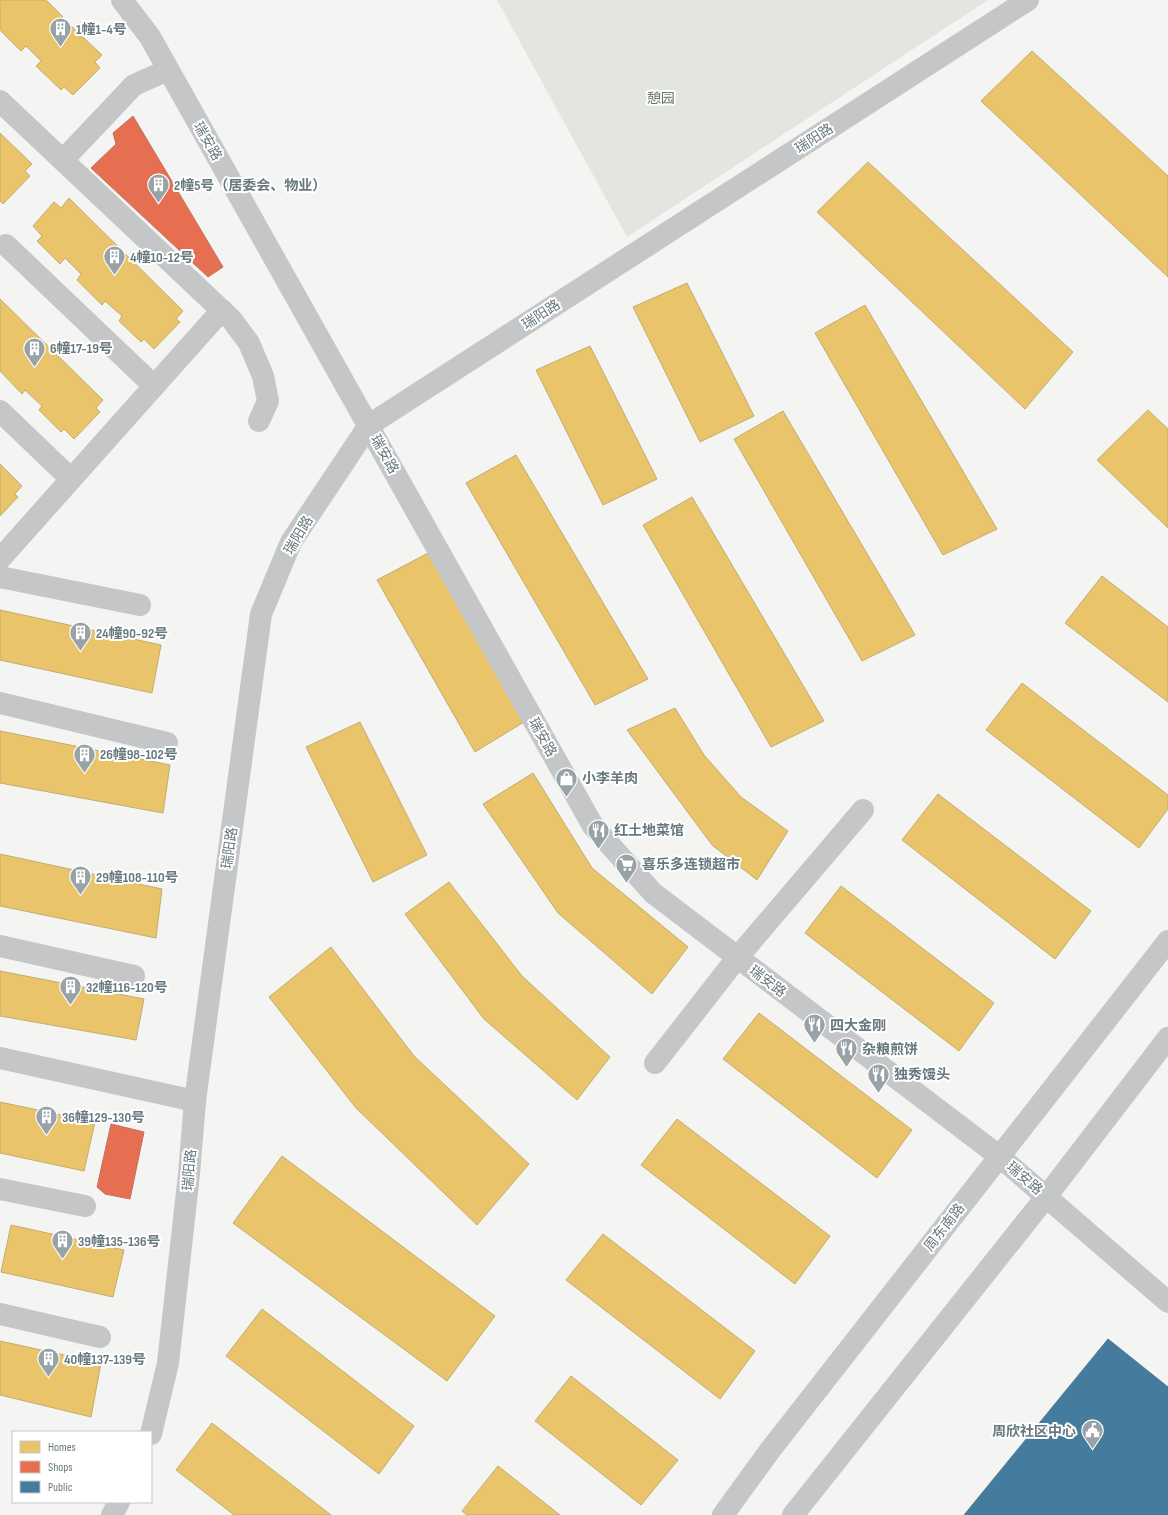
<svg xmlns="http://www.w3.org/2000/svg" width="1168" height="1515" viewBox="0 0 1168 1515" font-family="'Sofia Sans Condensed','Noto Sans SC',sans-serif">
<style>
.green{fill:#e3e5e0}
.homes{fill:#e9c46a;stroke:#c2ad70}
.shops{fill:#e76f51;stroke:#c1725f}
.public{fill:#457b9d;stroke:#4f7a94}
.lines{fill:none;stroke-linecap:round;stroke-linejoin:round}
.minor{stroke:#c4c6c7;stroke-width:22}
.labels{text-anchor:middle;stroke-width:4;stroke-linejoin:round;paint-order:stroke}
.poi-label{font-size:14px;font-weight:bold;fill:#67787f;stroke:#fff;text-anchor:start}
.park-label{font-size:14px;fill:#6b7765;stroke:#fff}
.street-label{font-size:14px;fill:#67787f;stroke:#fff}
</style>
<rect width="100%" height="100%" fill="#f4f4f3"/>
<path class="green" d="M 497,0 L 988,0 L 627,237 Z"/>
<g class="homes">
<path d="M 0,0 L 46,0 L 63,17 L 56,23 L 61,28 L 67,22 L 102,55 L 95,62 L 100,68 L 73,95 L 64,87 L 61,90 L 36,66 L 41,61 L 26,46 L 21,51 L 0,30 Z"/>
<path d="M 1032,51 L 1168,176 L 1168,277 L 981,101 Z"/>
<path d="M 0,133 L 32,164 L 25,171 L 30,176 L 3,204 L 0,201 Z"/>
<path d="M 868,162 L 1073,352 L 1025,409 L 817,212 Z"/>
<path d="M 69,198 L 183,311 L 176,319 L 180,322 L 154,349 L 144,339 L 141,342 L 119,321 L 122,316 L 105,301 L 102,305 L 77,280 L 81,274 L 65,258 L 60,264 L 37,241 L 42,236 L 33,226 L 54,202 L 61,208 Z"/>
<path d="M 687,283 L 754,416 L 700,442 L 633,307 Z"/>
<path d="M 0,299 L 103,400 L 96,408 L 100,412 L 74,439 L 64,429 L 61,432 L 39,410 L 42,406 L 25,390 L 22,394 L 0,371 L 0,365 L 1,363 L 0,362 Z"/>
<path d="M 865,305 L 997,529 L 943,555 L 815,333 Z"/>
<path d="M 590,346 L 657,479 L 603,505 L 536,370 Z"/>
<path d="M 1148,410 L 1168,429 L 1168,528 L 1097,460 Z"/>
<path d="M 783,411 L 915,635 L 862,661 L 734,439 Z"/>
<path d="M 516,455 L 648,679 L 595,705 L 466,483 Z"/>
<path d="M 0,464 L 22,486 L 15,494 L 18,497 L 0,516 Z"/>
<path d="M 692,497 L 824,721 L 771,747 L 643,525 Z"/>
<path d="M 428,553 L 524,722 L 475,752 L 377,580 Z"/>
<path d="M 1102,576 L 1168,627 L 1168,702 L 1065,623 Z"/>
<path d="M 0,610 L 161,645 L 152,693 L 0,660 Z"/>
<path d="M 1022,683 L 1168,795 L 1168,809 L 1139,848 L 986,730 Z"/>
<path d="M 675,708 L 704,755 L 741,797 L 788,831 L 757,880 L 712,845 L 627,730 Z"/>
<path d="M 360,722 L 427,855 L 373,882 L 306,747 Z"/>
<path d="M 0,731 L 170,765 L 163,813 L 0,783 Z"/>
<path d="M 533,773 L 592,868 L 688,947 L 652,994 L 558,913 L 483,804 Z"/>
<path d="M 938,794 L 1091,911 L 1055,959 L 902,840 Z"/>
<path d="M 0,854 L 162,889 L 156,938 L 0,906 Z"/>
<path d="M 449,882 L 522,976 L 610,1057 L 577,1100 L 484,1019 L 405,914 Z"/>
<path d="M 841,886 L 994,1003 L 959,1051 L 805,933 Z"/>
<path d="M 331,947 L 414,1056 L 529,1164 L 477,1225 L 356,1108 L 269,997 Z"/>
<path d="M 0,971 L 144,999 L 136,1040 L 0,1016 Z"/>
<path d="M 759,1013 L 912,1130 L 877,1178 L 723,1059 Z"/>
<path d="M 0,1102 L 95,1122 L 84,1171 L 0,1153 Z"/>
<path d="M 677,1119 L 830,1236 L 795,1284 L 641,1165 Z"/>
<path d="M 282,1156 L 495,1316 L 447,1381 L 233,1223 Z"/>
<path d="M 11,1225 L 124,1250 L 113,1297 L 1,1272 Z"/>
<path d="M 603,1234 L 755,1351 L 720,1399 L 566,1280 Z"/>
<path d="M 262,1309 L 414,1426 L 379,1474 L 226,1356 Z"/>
<path d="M 0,1341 L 101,1363 L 91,1417 L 0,1395 Z"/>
<path d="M 571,1376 L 678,1460 L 641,1505 L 535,1421 Z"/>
<path d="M 212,1423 L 331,1515 L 234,1515 L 176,1470 Z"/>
<path d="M 498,1466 L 560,1515 L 467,1515 L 462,1511 Z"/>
</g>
<g class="shops">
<path d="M 133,116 L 223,267 L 208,277 L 91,168 L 116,144 L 113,133 Z"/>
<path d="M 111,1124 L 144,1132 L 130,1199 L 105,1194 L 97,1187 Z"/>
</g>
<path class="public" d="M 1108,1339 L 1168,1387 L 1168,1515 L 964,1515 Z"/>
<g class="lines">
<g class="minor">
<path d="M 122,0 L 150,37 L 593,826 L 653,893 L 999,1156 L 1168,1302"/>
<path d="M 0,101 L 232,320 L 249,343 L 263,376 L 268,401 L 259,421"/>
<path d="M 63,160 L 134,85 L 168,70"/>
<path d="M 6,245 L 154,386"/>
<path d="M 0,411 L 71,479"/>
<path d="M 0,559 L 222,310"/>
<path d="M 0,577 L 140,605"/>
<path d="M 0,703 L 167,743"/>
<path d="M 0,946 L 134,976"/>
<path d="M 0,1058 L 195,1101"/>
<path d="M 655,1063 L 737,958 L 863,810"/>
<path d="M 0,1189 L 85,1206"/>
<path d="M 0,1314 L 100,1337"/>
<path d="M 151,1434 L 168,1363 L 189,1174 L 195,1101 L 261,614 L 291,542 L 369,425 L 1028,0"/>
<path d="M 112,1515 L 119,1502"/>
<path d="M 723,1515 L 771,1449 L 1168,941"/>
<path d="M 793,1515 L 1046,1197 L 1168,1038"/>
</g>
</g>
<defs>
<symbol id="building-pin" viewBox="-11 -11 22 30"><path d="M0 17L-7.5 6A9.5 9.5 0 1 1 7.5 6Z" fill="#98a3a8" stroke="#fff"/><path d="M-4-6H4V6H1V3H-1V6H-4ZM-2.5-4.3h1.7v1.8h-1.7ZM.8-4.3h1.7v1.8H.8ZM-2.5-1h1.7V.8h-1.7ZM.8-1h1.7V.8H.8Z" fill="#fff"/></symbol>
<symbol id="shop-pin" viewBox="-11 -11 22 30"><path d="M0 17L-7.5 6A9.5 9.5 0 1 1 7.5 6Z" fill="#98a3a8" stroke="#fff"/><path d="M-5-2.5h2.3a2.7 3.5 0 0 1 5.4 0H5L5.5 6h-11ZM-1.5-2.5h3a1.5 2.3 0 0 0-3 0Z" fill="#fff"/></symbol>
<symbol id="restaurant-pin" viewBox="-11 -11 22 30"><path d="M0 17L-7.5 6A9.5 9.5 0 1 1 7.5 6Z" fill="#98a3a8" stroke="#fff"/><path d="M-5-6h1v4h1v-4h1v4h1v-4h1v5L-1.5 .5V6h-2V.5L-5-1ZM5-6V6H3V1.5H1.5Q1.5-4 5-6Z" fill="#fff"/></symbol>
<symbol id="supermarket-pin" viewBox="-11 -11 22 30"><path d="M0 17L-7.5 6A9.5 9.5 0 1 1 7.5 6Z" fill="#98a3a8" stroke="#fff"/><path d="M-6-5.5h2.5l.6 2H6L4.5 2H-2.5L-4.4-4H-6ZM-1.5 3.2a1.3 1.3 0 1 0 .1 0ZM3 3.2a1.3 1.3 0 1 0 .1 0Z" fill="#fff"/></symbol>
<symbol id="civic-pin" viewBox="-11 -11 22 30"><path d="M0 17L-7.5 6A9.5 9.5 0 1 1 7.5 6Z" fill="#98a3a8" stroke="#fff"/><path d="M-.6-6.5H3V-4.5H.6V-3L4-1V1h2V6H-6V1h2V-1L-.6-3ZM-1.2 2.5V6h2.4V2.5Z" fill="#fff"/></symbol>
</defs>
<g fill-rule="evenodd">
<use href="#building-pin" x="48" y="16" width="25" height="34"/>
<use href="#building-pin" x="146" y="172" width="25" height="34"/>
<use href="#building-pin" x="102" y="244" width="25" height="34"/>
<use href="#building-pin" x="22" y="336" width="25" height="34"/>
<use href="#building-pin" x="68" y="620" width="25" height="34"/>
<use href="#building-pin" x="72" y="742" width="25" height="34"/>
<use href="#shop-pin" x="554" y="766" width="25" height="34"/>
<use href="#restaurant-pin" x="586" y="818" width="25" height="34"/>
<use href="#supermarket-pin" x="614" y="852" width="25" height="34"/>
<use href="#building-pin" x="68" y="864" width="25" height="34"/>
<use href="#building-pin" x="58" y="974" width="25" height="34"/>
<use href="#restaurant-pin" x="802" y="1012" width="25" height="34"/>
<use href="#restaurant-pin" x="834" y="1036" width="25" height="34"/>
<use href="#restaurant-pin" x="866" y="1062" width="25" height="34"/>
<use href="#building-pin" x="34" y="1104" width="25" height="34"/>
<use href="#building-pin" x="50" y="1228" width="25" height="34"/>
<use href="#building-pin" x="36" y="1346" width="25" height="34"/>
<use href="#civic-pin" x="1080" y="1418" width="25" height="34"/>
</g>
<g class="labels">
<g class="poi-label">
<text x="76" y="34">1幢1-4号</text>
<text x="174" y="190">2幢5号（居委会、物业）</text>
<text x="130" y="262">4幢10-12号</text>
<text x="50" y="353">6幢17-19号</text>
<text x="96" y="638">24幢90-92号</text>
<text x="100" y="759">26幢98-102号</text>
<text x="582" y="783">小李羊肉</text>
<text x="614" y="835">红土地菜馆</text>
<text x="642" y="869">喜乐多连锁超市</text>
<text x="96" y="882">29幢108-110号</text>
<text x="86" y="992">32幢116-120号</text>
<text x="830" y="1030">四大金刚</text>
<text x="862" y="1054">杂粮煎饼</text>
<text x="894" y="1079">独秀馒头</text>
<text x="62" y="1122">36幢129-130号</text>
<text x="78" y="1246">39幢135-136号</text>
<text x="64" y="1364">40幢137-139号</text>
<text x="1076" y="1436" text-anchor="end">周欣社区中心</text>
</g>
<g class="park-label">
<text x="661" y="103">憩园</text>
</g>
<g class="street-label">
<text transform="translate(814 138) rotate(-33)" y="5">瑞阳路</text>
<text transform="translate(208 141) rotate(60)" y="5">瑞安路</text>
<text transform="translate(541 314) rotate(-33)" y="5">瑞阳路</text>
<text transform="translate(385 454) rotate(61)" y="5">瑞安路</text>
<text transform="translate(298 535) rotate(-59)" y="5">瑞阳路</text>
<text transform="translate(543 737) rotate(61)" y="5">瑞安路</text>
<text transform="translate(229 848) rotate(-82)" y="5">瑞阳路</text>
<text transform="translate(768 981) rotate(37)" y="5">瑞安路</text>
<text transform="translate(189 1170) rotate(-85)" y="5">瑞阳路</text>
<text transform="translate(1025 1178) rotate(41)" y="5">瑞安路</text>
<text transform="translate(944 1227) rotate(-52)" y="5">周东南路</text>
</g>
</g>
<rect x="12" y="1431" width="140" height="72" fill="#ffffff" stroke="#c2c9cc"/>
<rect x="20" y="1441" width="20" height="12" fill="#e9c46a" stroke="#c2c9cc"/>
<text x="48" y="1451" font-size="12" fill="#67787f">Homes</text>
<rect x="20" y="1461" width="20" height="12" fill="#e76f51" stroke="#c2c9cc"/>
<text x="48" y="1471" font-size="12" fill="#67787f">Shops</text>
<rect x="20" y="1481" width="20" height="12" fill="#457b9d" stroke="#c2c9cc"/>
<text x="48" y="1491" font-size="12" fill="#67787f">Public</text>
</svg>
